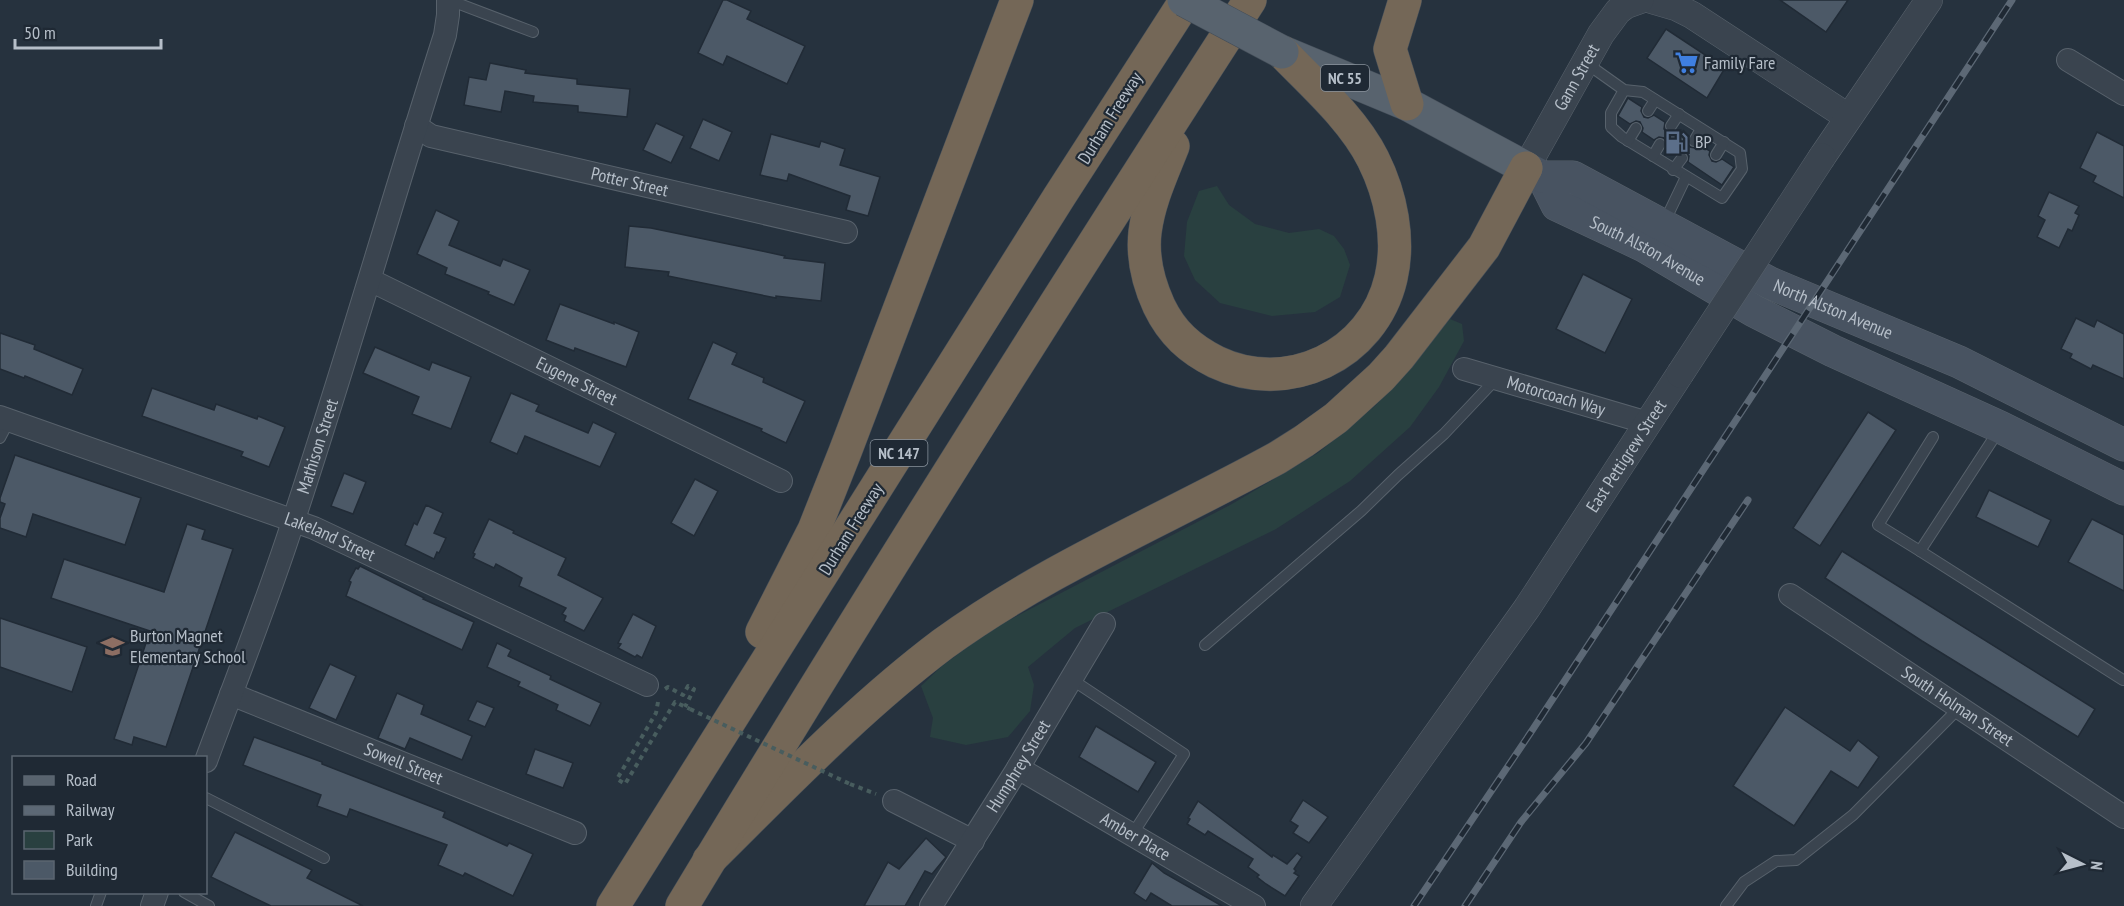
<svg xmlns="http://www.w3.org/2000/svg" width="2124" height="906" viewBox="0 0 2124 906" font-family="'PT Sans Narrow',sans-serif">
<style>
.green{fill:#294040}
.building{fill:#4c5967;stroke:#212b36;stroke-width:1.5}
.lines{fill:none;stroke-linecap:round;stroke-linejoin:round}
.service-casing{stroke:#58626c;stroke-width:12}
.minor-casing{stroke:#58626c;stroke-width:24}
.tertiary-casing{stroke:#58626c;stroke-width:28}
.secondary-casing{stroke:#58626c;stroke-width:33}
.primary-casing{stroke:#434d58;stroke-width:34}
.motorway-casing{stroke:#454f59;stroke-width:34}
.path{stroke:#485d5e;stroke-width:4;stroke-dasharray:4.5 4.5;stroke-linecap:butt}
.service{stroke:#3a444f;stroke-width:10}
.minor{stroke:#3a444f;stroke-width:22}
.tertiary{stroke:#3a444f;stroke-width:27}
.secondary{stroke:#485361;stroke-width:32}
.primary{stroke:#58636e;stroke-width:33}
.motorway{stroke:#746757;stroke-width:33}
.rail-casing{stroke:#5c6875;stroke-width:7}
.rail{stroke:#1f2934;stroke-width:4.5;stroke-dasharray:14;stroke-linecap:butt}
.tertiary-bridge-casing{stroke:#58626c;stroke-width:28;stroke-linecap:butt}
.primary-bridge-casing{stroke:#434d58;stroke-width:34;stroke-linecap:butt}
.path-bridge{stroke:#485d5e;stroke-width:4;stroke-dasharray:4.5 4.5;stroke-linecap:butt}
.tertiary-bridge{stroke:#3a444f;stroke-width:27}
.primary-bridge{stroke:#58636e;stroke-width:33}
.labels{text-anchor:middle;stroke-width:4.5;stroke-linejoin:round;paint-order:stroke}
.shield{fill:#1f2934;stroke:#89929c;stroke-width:1.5}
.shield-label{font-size:16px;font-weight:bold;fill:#b6bfc9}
.poi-label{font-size:18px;fill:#b6bfc9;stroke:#1f2934;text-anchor:start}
.street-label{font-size:18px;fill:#b6bfc9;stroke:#1f2934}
</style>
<rect width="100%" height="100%" fill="#26323e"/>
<g class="green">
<path d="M 1217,186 L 1229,205 L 1255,224 L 1289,233 L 1319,229 L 1334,236 L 1344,249 L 1350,265 L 1340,297 L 1315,312 L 1272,316 L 1220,303 L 1195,280 L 1184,256 L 1187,222 L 1199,191 Z"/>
<path d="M 1450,319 L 1462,324 L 1464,341 L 1439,387 L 1410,427 L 1350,481 L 1276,529 L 1075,628 L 1028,667 L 1034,685 L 1030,711 L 1008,737 L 966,745 L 930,737 L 933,718 L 921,686 L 942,666 L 990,630 L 1232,504 L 1318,453 L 1376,405 Z"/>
</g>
<g class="building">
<path d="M 723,0 L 727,0 L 751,11 L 747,19 L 805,46 L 787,84 L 727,56 L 723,65 L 698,53 Z"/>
<path d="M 1780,0 L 1848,0 L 1826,32 Z"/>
<path d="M 1666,29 L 1725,68 L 1707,98 L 1647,58 Z"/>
<path d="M 490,63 L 526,70 L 525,73 L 577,79 L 577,84 L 630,89 L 627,117 L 578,112 L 578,106 L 533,102 L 534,96 L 505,91 L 501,112 L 464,105 L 469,77 L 486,80 Z"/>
<path d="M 1628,98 L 1642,107 L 1641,111 L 1644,117 L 1648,118 L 1654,115 L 1665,122 L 1664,129 L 1667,132 L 1674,133 L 1677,130 L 1688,137 L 1687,142 L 1690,147 L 1695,148 L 1700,145 L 1710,151 L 1709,155 L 1712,161 L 1716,162 L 1722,159 L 1734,167 L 1722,185 L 1688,162 L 1689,156 L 1686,152 L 1680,151 L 1676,154 L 1666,148 L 1667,143 L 1664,138 L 1659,137 L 1654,140 L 1642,132 L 1643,128 L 1640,122 L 1636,121 L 1630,124 L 1618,116 Z"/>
<path d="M 703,119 L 732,132 L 719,161 L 690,148 Z"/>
<path d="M 656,123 L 684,136 L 671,163 L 643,150 Z"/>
<path d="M 2097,132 L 2124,146 L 2124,198 L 2093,182 L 2096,176 L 2080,168 Z"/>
<path d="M 771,134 L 819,147 L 821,141 L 845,149 L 840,165 L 880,177 L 868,216 L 846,210 L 850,196 L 789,174 L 787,181 L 760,175 Z"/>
<path d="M 2049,192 L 2079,206 L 2075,213 L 2079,215 L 2072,231 L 2068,229 L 2059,248 L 2037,237 L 2045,220 L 2038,216 Z"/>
<path d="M 436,210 L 459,221 L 449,245 L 500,266 L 503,259 L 530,270 L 514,305 L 488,294 L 489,292 L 445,274 L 447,268 L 417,254 Z"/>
<path d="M 629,226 L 651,228 L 762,251 L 785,256 L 784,258 L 825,263 L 821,301 L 776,296 L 776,298 L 668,276 L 669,272 L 625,267 Z"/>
<path d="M 1583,274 L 1632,299 L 1605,353 L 1556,329 Z"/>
<path d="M 560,304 L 614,324 L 614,322 L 639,332 L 626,367 L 575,348 L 574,351 L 546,340 Z"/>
<path d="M 2076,318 L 2094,327 L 2097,320 L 2124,334 L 2124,379 L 2093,365 L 2091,369 L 2070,358 L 2072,354 L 2061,349 Z"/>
<path d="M 0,333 L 35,345 L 34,349 L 83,369 L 72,395 L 25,376 L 24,378 L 0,369 Z"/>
<path d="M 713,342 L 737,353 L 732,364 L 764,378 L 763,382 L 805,401 L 786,443 L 761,431 L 762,429 L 688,399 Z"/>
<path d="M 375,347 L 429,370 L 432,362 L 471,377 L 451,429 L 412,414 L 419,397 L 363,373 Z"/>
<path d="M 152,388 L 214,410 L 216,404 L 257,419 L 258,416 L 285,427 L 269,467 L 241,456 L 243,452 L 142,416 Z"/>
<path d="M 511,393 L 539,405 L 536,411 L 588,433 L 593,422 L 616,433 L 600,467 L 525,436 L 517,454 L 490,442 Z"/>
<path d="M 1868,412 L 1896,430 L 1820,546 L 1793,528 Z"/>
<path d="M 15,455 L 141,498 L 125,545 L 33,514 L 26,537 L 0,528 L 0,518 L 5,504 L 0,502 L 0,498 Z"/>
<path d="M 344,473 L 366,482 L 353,514 L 331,506 Z"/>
<path d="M 695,479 L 718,491 L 694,536 L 671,523 Z"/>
<path d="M 1989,490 L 2051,520 L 2038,547 L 1976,517 Z"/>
<path d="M 426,505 L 443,513 L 434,533 L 446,538 L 439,553 L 437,552 L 434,559 L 405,545 L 414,523 L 417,525 Z"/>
<path d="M 489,519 L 514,531 L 513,533 L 566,558 L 558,575 L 603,598 L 584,631 L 564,621 L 566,616 L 562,614 L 566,608 L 519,586 L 522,578 L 496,564 L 494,568 L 473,558 L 475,554 L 473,553 Z"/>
<path d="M 2092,519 L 2124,535 L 2124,591 L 2068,562 Z"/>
<path d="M 187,524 L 205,530 L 202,539 L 233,549 L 166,747 L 134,737 L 132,745 L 114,739 L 150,631 L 51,598 L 64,559 L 164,592 Z"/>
<path d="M 1842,551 L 2095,709 L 2078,737 L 1922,641 L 1825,578 Z"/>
<path d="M 360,566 L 424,598 L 423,599 L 474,622 L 462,650 L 346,596 L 351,582 L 349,581 L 356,568 L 358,569 Z"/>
<path d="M 633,614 L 656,626 L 642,658 L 637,655 L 635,657 L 618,648 L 621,644 L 618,643 Z"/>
<path d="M 0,618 L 87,647 L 72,692 L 0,667 Z"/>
<path d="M 497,643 L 511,650 L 508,656 L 551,676 L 550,679 L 601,703 L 590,726 L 556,710 L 558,705 L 518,686 L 520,682 L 487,667 Z"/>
<path d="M 330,664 L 356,676 L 336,720 L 309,708 Z"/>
<path d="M 397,693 L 424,705 L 421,714 L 472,736 L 462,760 L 410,738 L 405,749 L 378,738 Z"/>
<path d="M 477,701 L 494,708 L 485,727 L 468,720 Z"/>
<path d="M 1785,707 L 1850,751 L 1858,740 L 1879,757 L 1858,788 L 1831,771 L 1794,826 L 1733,786 Z"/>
<path d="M 1096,726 L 1156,762 L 1138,792 L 1079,757 Z"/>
<path d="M 254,737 L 322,762 L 322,764 L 445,812 L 443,817 L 507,846 L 509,843 L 533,854 L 513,896 L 465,873 L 463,876 L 438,865 L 447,845 L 350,809 L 347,817 L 317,806 L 321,795 L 243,765 Z"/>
<path d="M 535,749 L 573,763 L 563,788 L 526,774 Z"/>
<path d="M 1303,800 L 1328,817 L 1309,843 L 1293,833 L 1298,826 L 1290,821 Z"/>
<path d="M 1198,801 L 1272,857 L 1273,855 L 1287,864 L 1297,853 L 1302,857 L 1294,869 L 1296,871 L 1294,873 L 1299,876 L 1285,896 L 1266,884 L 1257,877 L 1259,875 L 1248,867 L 1253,859 L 1208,831 L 1205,835 L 1187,824 L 1190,819 L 1188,818 Z"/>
<path d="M 235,832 L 312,870 L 307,878 L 363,906 L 271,906 L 211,877 Z"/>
<path d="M 926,838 L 946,857 L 932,874 L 925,871 L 905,906 L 864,906 L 888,862 L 899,869 Z"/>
<path d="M 1152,863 L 1164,873 L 1222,906 L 1172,906 L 1151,893 L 1146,901 L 1134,893 Z"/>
</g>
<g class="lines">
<defs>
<g id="service">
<path d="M 449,0 L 533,32"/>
<path d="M 1586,63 L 1624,90 L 1643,92 L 1740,153 L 1742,169 L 1722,198 L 1622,137 L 1611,127 L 1611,113 L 1624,90"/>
<path d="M 1648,111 L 1655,100"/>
<path d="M 1671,126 L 1679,114"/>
<path d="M 1628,141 L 1636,128"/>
<path d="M 1694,141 L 1701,129"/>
<path d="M 1716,155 L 1724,142"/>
<path d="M 1653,156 L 1660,144"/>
<path d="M 1673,170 L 1682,158"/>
<path d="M 1664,223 L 1686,177"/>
<path d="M 1999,430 L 1920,551 L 2123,680"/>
<path d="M 0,438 L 9,421"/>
<path d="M 1920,551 L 1878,525 L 1933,437"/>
<path d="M 1205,645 L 1361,511 L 1398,475 L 1444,434 L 1496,379"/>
<path d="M 1071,679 L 1184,754 L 1132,835"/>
<path d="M 206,798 L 324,858"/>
<path d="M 184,892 L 209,906"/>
<path d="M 96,906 L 101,892"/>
<path d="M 1726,906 L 1744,882 L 1776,861 L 1796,860 L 1853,815 L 1959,708"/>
</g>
<g id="minor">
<path d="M 2068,60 L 2124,94"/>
<path id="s1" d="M 416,126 L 431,136 L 846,232"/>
<path id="s2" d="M 370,280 L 781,481"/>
<path id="s3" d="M 1464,369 L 1648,423"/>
<path id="s4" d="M 0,417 L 314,528 L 647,685"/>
<path id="s5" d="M 1790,595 L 2124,817"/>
<path id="s6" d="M 231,694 L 575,833"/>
<path id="s7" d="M 206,761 C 233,688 262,615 287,540 C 343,373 391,203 445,35 L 448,15 L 448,0"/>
<path id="s8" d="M 1018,768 L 1254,906"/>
<path d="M 894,801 L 973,841"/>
<path d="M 152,906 L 157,892"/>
<path id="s9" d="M 931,906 L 1018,768 L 1104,624"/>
</g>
<g id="tertiary">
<path d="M 1652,0 L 1676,7 L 1692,15 L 1848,117"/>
<path d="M 1822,157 L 1929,0"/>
<path id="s10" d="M 1526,168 L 1601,34 L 1618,11 L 1626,5 L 1640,0"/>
<path id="s11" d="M 1314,906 L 1527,608 L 1680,374"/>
</g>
<g id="secondary">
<path id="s12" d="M 1526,168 L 1543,177 L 1557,205 L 1644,246 L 1754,311 L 1833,351 L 2000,427 L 2124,489"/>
<path id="s13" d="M 1543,177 L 1573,177 L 1770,283 L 1959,362 L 2124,445"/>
</g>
<path id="primary" d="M 1282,52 L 1407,104 L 1526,168"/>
<g id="motorway">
<path d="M 1405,0 L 1390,49 L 1407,104"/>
<path d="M 1173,146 C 1162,174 1149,201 1145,232 C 1142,258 1148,282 1159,306 C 1172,333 1190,349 1216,362 C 1287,396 1373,356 1391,278 C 1400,239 1391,195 1373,159 C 1353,119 1313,84 1282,52"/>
<path d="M 762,632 L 814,530 L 845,452 L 1017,0"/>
<path d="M 709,860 C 785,785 858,708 943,644 C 1046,569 1166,519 1277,458 L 1304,441 L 1336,418 L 1381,377 L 1399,357 L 1484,247 L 1526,168"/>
<path d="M 613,906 L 1059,197 L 1186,0"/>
<path d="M 682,906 C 866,601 1057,299 1250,0"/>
</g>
</defs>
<use href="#service" class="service-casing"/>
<use href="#minor" class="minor-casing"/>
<use href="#tertiary" class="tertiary-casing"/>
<use href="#secondary" class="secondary-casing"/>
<use href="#primary" class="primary-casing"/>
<use href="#motorway" class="motorway-casing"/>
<g class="path">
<path d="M 665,689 L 668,687 L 683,695 L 688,686 L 694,689 L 685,707"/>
<path d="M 658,702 L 656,713 L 617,779 L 625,784 L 675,702 L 690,709"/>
<path d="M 850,784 L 876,794"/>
</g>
<use href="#service" class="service"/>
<use href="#minor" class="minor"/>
<use href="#tertiary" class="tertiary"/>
<use href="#secondary" class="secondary"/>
<use href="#primary" class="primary"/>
<use href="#motorway" class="motorway"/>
<defs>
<g id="rail">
<path d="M 1414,906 L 1533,729 L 2012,0"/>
<path d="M 1465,906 L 1521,822 L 1586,743 L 1748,500"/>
</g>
</defs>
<use href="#rail" class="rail-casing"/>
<use href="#rail" class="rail"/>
<defs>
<path id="tertiary-bridge" d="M 1680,374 L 1822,157"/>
<path id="primary-bridge" d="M 1184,0 L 1282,52"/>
</defs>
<use href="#tertiary-bridge" class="tertiary-bridge-casing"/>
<use href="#primary-bridge" class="primary-bridge-casing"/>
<path class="path-bridge" d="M 690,709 L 850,784"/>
<use href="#tertiary-bridge" class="tertiary-bridge"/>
<use href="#primary-bridge" class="primary-bridge"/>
</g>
<defs>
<symbol id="supermarket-bare" viewBox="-9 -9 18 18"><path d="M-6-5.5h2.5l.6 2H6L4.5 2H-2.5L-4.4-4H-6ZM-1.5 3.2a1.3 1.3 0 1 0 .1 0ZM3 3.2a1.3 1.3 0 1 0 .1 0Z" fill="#3f7fe0" stroke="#1f2934" stroke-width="2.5" paint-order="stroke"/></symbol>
<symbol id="fuel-bare" viewBox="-9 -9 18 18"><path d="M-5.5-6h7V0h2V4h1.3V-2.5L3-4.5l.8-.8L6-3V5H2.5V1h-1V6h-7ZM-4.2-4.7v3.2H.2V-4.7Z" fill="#5c6f8a" stroke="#1f2934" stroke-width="2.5" paint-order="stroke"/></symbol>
<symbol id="school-bare" viewBox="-9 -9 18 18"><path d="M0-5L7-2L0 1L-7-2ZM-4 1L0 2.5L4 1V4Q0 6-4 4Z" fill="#8d6e63" stroke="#1f2934" stroke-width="2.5" paint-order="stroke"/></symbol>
</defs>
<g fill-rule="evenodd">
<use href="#supermarket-bare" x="1670" y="46" width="33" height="33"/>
<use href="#fuel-bare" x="1660" y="126" width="33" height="33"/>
<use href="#school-bare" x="96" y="630" width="33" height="33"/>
</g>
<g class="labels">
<g class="shield">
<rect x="1321" y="65" width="48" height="26" rx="4.5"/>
<rect x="870.5" y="440" width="57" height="26" rx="4.5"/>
</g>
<g class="shield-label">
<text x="1345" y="84">NC 55</text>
<text x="899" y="459">NC 147</text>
</g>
<g class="poi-label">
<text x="1704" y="69">Family Fare</text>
<text x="1695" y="148">BP</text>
<text x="130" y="642">Burton Magnet<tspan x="130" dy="21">Elementary School</tspan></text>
</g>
<g class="street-label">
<text dy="6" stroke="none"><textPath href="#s10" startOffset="104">Gann Street</textPath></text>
<text transform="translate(1110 118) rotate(-58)" y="6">Durham Freeway</text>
<text dy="6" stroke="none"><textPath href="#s1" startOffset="222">Potter Street</textPath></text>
<text dy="6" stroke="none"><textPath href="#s12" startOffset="152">South Alston Avenue</textPath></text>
<text dy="6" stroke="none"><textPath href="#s13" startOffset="322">North Alston Avenue</textPath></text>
<text dy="6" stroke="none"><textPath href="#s2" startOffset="230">Eugene Street</textPath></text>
<text dy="6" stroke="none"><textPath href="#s3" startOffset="96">Motorcoach Way</textPath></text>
<text dy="6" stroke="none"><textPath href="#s7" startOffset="334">Mathison Street</textPath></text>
<text dy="6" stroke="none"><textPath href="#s11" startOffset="548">East Pettigrew Street</textPath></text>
<text transform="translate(851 529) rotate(-58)" y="6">Durham Freeway</text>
<text dy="6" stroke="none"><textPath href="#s4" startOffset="351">Lakeland Street</textPath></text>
<text dy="6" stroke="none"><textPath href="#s5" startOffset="201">South Holman Street</textPath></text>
<text dy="6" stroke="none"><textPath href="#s6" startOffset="186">Sowell Street</textPath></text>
<text dy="6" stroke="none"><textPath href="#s9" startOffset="165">Humphrey Street</textPath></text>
<text dy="6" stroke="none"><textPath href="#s8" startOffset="136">Amber Place</textPath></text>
</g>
</g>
<rect x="12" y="756" width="195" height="138" fill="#1f2934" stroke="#5b6570" stroke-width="1.5"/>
<rect x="24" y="776" width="30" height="9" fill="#58636e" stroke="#5b6570" stroke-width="1.5"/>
<text x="66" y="786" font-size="18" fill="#b6bfc9">Road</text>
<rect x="24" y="806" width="30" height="9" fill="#5c6875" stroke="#5b6570" stroke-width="1.5"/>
<text x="66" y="816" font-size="18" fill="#b6bfc9">Railway</text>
<rect x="24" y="831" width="30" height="18" fill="#294040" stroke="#5b6570" stroke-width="1.5"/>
<text x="66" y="846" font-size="18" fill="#b6bfc9">Park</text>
<rect x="24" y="861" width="30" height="18" fill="#4c5967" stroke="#5b6570" stroke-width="1.5"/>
<text x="66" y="876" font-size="18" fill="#b6bfc9">Building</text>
<g transform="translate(2082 864) rotate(96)" stroke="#1f2934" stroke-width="4.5" paint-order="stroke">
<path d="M0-4.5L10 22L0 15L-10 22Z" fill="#b6bfc9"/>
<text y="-9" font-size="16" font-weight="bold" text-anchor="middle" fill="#b6bfc9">N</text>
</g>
<path d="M15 39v9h146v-9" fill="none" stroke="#b6bfc9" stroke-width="3"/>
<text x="24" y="39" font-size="18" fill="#b6bfc9" stroke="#1f2934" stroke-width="4.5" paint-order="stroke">50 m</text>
</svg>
